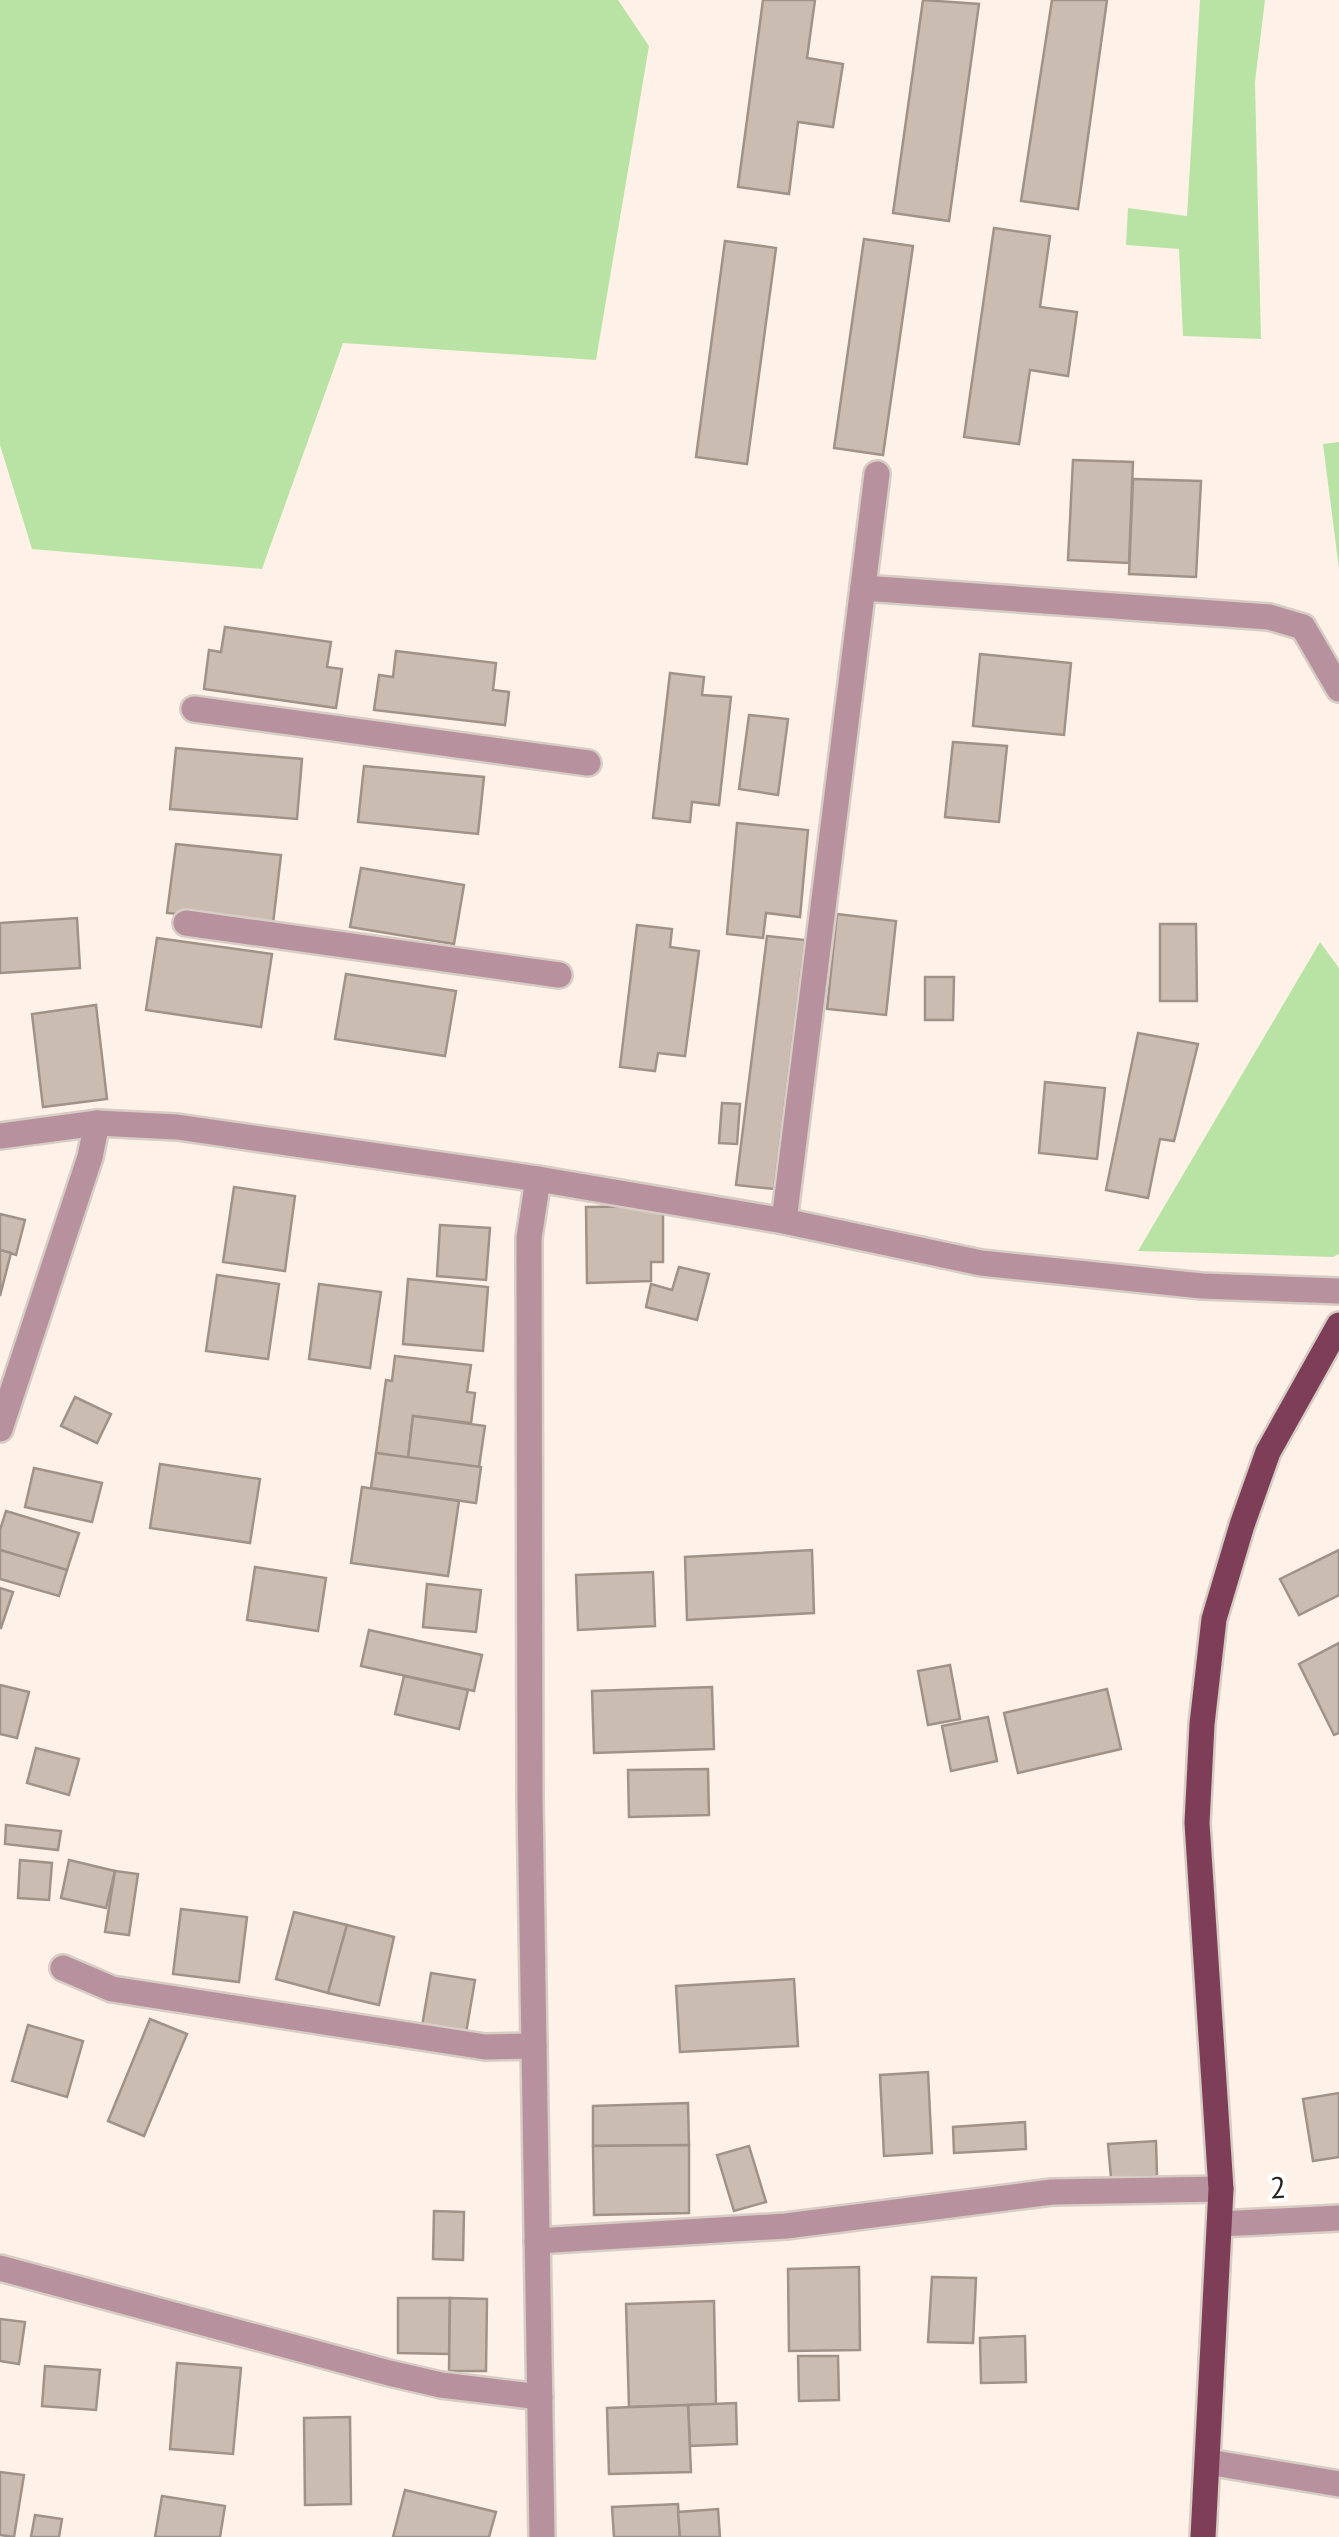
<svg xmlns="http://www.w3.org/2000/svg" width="1339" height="2537" viewBox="0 0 1339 2537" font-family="'PT Sans',sans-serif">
<rect width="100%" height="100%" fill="#fef2e8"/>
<g fill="#b9e3a4">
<path d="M0,0H618L649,46L596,360L343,343L262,569L32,549L0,445Z"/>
<path d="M1200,0H1265L1255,82L1261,339L1183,336L1179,249L1126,245L1128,208L1187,216Z"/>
<path d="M1339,442V569L1323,444Z"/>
<path d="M1320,942L1339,968V1254L1333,1257L1138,1251Z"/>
</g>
<g fill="#cbbcb1" stroke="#a19288" stroke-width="2.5">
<path d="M763,0H815L807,58L843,64L833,127L798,122L789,194L738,187Z"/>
<path d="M923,0L979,4L949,221L893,213Z"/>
<path d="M1052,0H1107L1078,209L1021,201Z"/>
<path d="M994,228L1050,236L1040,307L1077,312L1068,376L1030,370L1019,444L964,437Z"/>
<path d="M864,239L913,246L883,455L834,448Z"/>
<path d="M725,241L776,248L747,464L696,457Z"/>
<path d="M1073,460L1133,462L1129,563L1068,560Z"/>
<path d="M1133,479L1201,481L1196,577L1129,574Z"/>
<path d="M225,627L331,642L327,667L342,669L336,708L204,689L209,650L221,652Z"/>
<path d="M396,651L496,663L493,690L509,692L505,725L374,710L379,675L393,677Z"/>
<path d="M980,654L1071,663L1064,735L973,726Z"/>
<path d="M670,673L704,677L702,695L731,697L719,805L692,802L690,822L653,818Z"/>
<path d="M749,715L788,719L778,795L739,789Z"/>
<path d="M953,742L1007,746L999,822L945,817Z"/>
<path d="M176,748L302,759L297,819L170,809Z"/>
<path d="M364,766L484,777L478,834L358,822Z"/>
<path d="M737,823L808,830L800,917L766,913L763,938L727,934Z"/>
<path d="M176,844L281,855L273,924L167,913Z"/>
<path d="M361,868L464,885L454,944L350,927Z"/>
<path d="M837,914L896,921L886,1015L827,1009Z"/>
<path d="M77,918L80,968L0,973V923Z"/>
<path d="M1160,924H1196L1197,1001H1160Z"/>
<path d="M637,925L672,929L670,947L699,951L685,1056L658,1053L655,1071L620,1067Z"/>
<path d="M767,936L805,940L774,1189L736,1185Z"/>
<path d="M157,938L272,954L261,1027L146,1010Z"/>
<path d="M346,974L456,991L445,1056L335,1039Z"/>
<path d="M925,977H954L953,1020H925Z"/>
<path d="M96,1005L107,1099L43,1107L32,1014Z"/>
<path d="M1138,1033L1198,1044L1174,1141L1160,1139L1148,1198L1106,1190Z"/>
<path d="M1045,1082L1105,1088L1097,1159L1039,1153Z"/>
<path d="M722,1103L740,1104L737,1144L719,1143Z"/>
<path d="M234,1187L295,1196L285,1271L223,1262Z"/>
<path d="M663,1206V1262H651V1281L587,1283L586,1207Z"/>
<path d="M0,1214L25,1220L16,1255L0,1250Z"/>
<path d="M440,1225L490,1228L486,1280L437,1276Z"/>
<path d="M0,1250L11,1253L0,1296Z"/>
<path d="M679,1267L709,1274L697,1320L646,1307L651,1284L672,1290Z"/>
<path d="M217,1275L279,1284L268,1359L206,1351Z"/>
<path d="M408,1279L488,1287L483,1351L403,1344Z"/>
<path d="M319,1284L381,1292L370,1368L309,1359Z"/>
<path d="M395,1356L471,1365L467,1392L475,1393L471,1423L413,1416L408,1458L376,1453L386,1380L392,1381Z"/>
<path d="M75,1397L111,1414L97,1443L61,1426Z"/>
<path d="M413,1416L485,1426L479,1467L408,1458Z"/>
<path d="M376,1453L481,1467L476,1503L371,1488Z"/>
<path d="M160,1464L260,1479L250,1543L150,1528Z"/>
<path d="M34,1468L102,1483L92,1522L25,1507Z"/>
<path d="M362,1487L459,1501L448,1576L351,1563Z"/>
<path d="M6,1511L79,1533L67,1570L0,1550V1530Z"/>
<path d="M0,1550L67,1570L59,1596L0,1579Z"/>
<path d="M812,1550L814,1613L687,1620L685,1557Z"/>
<path d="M1339,1550V1595L1299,1615L1280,1579Z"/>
<path d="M255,1567L326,1578L318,1631L247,1620Z"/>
<path d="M653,1572L655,1626L578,1630L576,1575Z"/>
<path d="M427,1584L481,1590L476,1632L423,1627Z"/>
<path d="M0,1588L13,1592L1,1628H0Z"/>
<path d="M369,1630L482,1655L474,1691L361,1666Z"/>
<path d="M1339,1643V1733L1334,1735L1299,1664Z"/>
<path d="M950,1665L960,1719L928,1725L918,1671Z"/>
<path d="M404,1676L468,1690L459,1729L395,1714Z"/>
<path d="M0,1685L29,1692L17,1738L0,1734Z"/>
<path d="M712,1687L714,1749L594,1753L592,1691Z"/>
<path d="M1107,1689L1121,1749L1018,1773L1004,1713Z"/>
<path d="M988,1717L997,1761L951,1771L942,1726Z"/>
<path d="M36,1748L79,1759L69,1795L27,1783Z"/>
<path d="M708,1769L709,1815L629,1817L628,1770Z"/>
<path d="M6,1825L61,1831L58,1850L5,1844Z"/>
<path d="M20,1860L52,1863L49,1900L18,1898Z"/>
<path d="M69,1860L115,1871L106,1908L61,1898Z"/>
<path d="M115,1871L138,1874L129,1935L105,1932Z"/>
<path d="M181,1909L247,1917L239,1982L173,1974Z"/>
<path d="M294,1912L347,1925L328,1993L276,1979Z"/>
<path d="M347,1925L394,1937L379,2005L328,1993Z"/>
<path d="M431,1973L475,1980L465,2039L421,2032Z"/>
<path d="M794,1979L798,2046L680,2052L676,1986Z"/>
<path d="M150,2019L187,2034L144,2136L108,2121Z"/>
<path d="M28,2025L83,2041L67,2097L12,2081Z"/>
<path d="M928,2072L932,2153L884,2156L880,2075Z"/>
<path d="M1339,2093V2157L1313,2161L1303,2099Z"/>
<path d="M688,2103L689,2145L593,2146V2106Z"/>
<path d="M1025,2122L1026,2149L954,2153L953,2127Z"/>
<path d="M1156,2141L1157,2176L1111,2178L1108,2144Z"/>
<path d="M689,2145V2213L594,2215L593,2146Z"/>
<path d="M749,2146L766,2202L734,2211L717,2155Z"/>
<path d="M434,2211L464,2212L463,2260L433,2259Z"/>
<path d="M859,2267L860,2350L789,2351L788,2269Z"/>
<path d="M932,2277L976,2278L973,2343L928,2342Z"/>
<path d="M398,2298H450L449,2354L398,2353Z"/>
<path d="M450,2298L487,2299L486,2371H449Z"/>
<path d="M714,2301L716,2404L629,2407L626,2304Z"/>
<path d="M0,2319L25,2322L19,2364L0,2361Z"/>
<path d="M1025,2336L1026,2382L981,2383L980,2338Z"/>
<path d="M798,2356H838L839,2400L799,2401Z"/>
<path d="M177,2363L241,2368L233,2454L170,2449Z"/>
<path d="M45,2366L100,2370L96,2410L42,2406Z"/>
<path d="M736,2403L737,2444L690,2446L688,2405Z"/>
<path d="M688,2405L691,2472L609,2474L607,2408Z"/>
<path d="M350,2417L351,2504L305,2505L304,2418Z"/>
<path d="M0,2472L24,2475L14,2537L0,2535Z"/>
<path d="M405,2490L496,2512L489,2537H393Z"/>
<path d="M162,2496L225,2506L220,2537H155Z"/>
<path d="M678,2504L680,2537H614L612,2507Z"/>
<path d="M718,2509L720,2537H680L678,2512Z"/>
<path d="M35,2515L62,2519L59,2537H31Z"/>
</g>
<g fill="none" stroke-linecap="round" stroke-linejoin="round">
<g stroke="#d7cdc4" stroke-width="30">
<g id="minor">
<path d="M863,588L1269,617L1303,627L1339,689"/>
<path d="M194,709L588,763"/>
<path d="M186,923L559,975"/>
<path d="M0,1136L97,1123L177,1127L538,1179L784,1221L981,1263L1202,1286L1339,1291"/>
<path d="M538,1179L529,1238L530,1800L542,2537"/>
<path d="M784,1221L877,474"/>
<path d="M0,1429L90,1157L97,1123"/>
<path d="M63,1968L112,1989L485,2047L534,2046"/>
<path d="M1220,2224L1339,2218"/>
<path d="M537,2241L786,2226L1052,2192L1221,2189"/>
<path d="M0,2268L389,2373L441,2385L540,2397"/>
<path d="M1208,2462L1339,2484"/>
</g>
</g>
<g stroke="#d7cdc4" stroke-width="30">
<path id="major" d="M1203,2537L1221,2189L1197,1823L1202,1724L1214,1619L1242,1525L1268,1452L1339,1325"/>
</g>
<use href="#minor" stroke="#b8919e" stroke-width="25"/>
<use href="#major" stroke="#7f3e58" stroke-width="25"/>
</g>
<g text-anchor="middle" stroke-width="8" stroke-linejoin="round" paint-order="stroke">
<g font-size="30" fill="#28231e" stroke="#fff">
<text transform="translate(1278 2188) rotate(-3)" y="10">2</text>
</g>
</g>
</svg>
